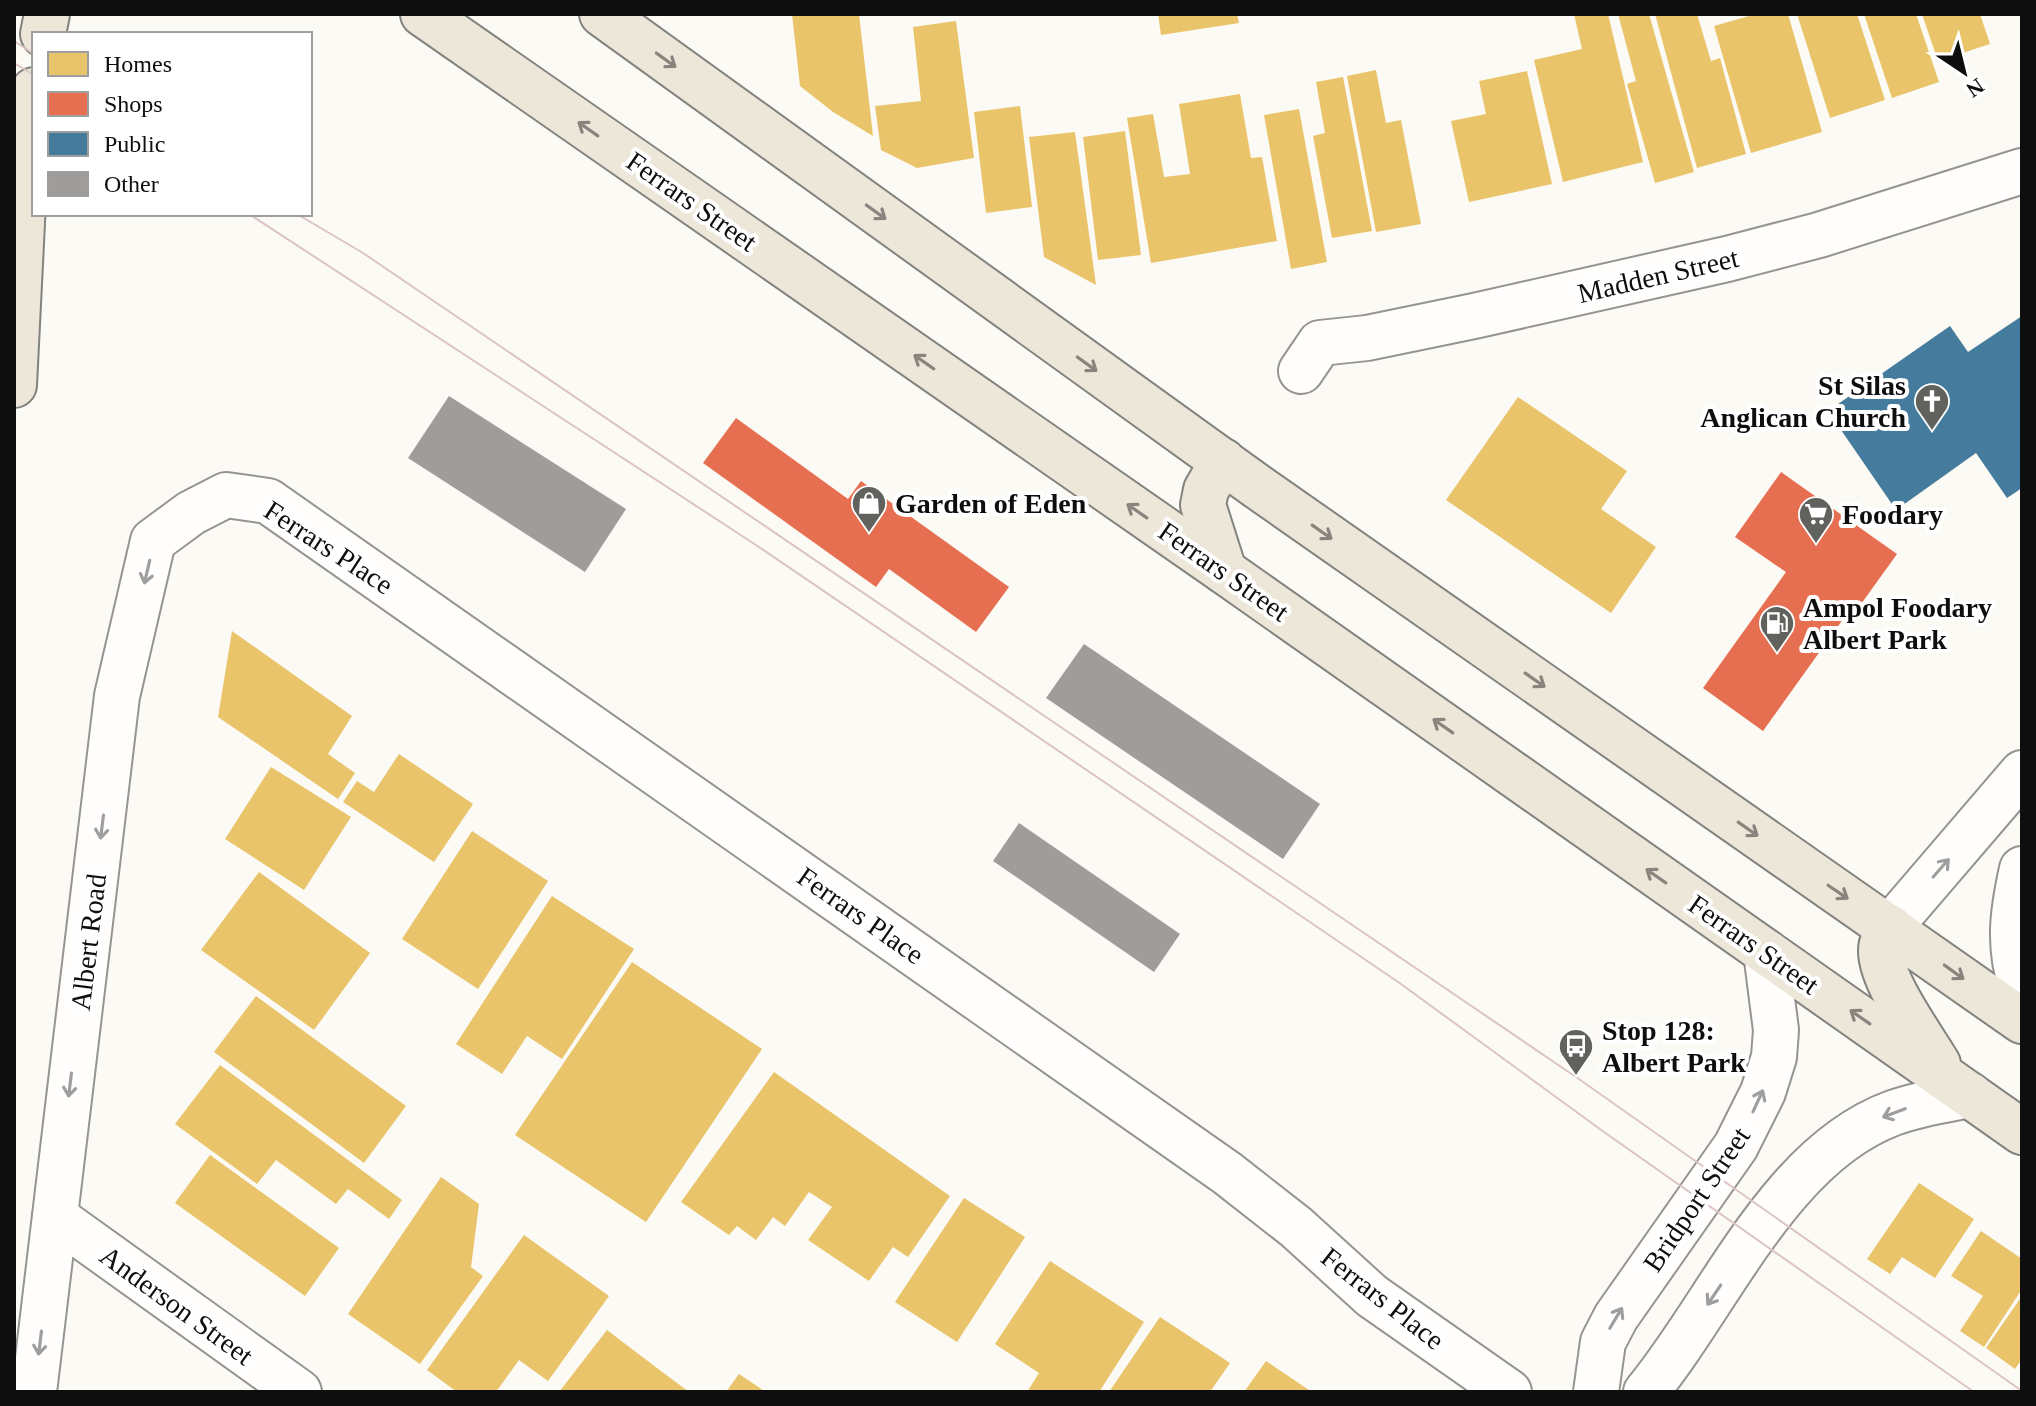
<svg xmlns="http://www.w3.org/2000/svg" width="2036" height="1406" viewBox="0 0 2036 1406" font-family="Georgia,serif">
<rect width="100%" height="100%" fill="#fcfaf4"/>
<g fill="#e9c46a">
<path d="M792,14H859L873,136L833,112L800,86Z"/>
<path d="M1158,14H1237L1239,23L1161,35Z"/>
<path d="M1574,14H1608L1643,162L1563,182L1534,60L1582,49Z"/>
<path d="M1618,14H1649L1694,172L1655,183L1627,84L1636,81Z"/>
<path d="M1655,14H1697L1711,61L1720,58L1746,154L1697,168Z"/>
<path d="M1756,14H1788L1822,132L1751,153L1714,26Z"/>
<path d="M1797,14H1857L1885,100L1830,118Z"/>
<path d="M1864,14H1916L1939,82L1892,98Z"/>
<path d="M1922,14H1980L1990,44L1938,61Z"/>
<path d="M956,21L974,158L917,168L881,150L875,106L921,101L913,27Z"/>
<path d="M1376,70L1386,123L1401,120L1421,224L1376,232L1347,76Z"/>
<path d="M1527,71L1552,184L1469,202L1451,121L1486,114L1479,81Z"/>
<path d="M1343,77L1372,231L1332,238L1313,136L1325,133L1316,82Z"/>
<path d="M1240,94L1251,158L1262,157L1277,241L1151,263L1127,118L1153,114L1164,177L1190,174L1179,104Z"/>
<path d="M1020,106L1032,207L986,213L974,112Z"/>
<path d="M1299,109L1327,262L1291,269L1264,115Z"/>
<path d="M1125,131L1141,255L1098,260L1083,137Z"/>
<path d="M1075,132L1096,285L1044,257L1029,137Z"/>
<path d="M1518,397L1627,471L1601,509L1656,547L1611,613L1446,500Z"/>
<path d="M232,631L352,716L328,754L355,773L338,799L218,717Z"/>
<path d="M399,754L473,804L434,862L343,802L357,781L374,792Z"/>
<path d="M271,767L351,817L304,890L225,839Z"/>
<path d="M472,831L548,881L478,989L402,939Z"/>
<path d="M259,872L370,953L314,1030L201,950Z"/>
<path d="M552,896L634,949L562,1059L527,1036L502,1074L456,1044Z"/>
<path d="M632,962L762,1049L646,1222L515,1135Z"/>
<path d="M256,996L406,1106L364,1163L214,1052Z"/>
<path d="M220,1065L402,1200L389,1219L348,1189L336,1204L276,1160L257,1184L175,1124Z"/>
<path d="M774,1072L950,1196L908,1257L893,1247L869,1281L808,1240L832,1207L809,1192L785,1226L773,1217L756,1240L737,1226L729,1235L681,1202Z"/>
<path d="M210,1155L339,1248L305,1296L175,1203Z"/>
<path d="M441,1177L479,1204L471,1267L483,1276L420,1364L348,1314Z"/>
<path d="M1919,1183L1974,1219L1935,1278L1902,1257L1890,1274L1867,1259Z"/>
<path d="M964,1198L1025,1237L957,1342L895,1302Z"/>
<path d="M1981,1231L2022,1259V1289L1984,1347L1960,1331L1983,1296L1951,1276Z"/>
<path d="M524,1235L609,1296L548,1381L519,1360L496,1392H457L427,1370Z"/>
<path d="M1050,1261L1144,1322L1099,1392H1027L1039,1373L995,1344Z"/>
<path d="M2022,1296V1359L2015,1369L1986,1348Z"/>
<path d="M1160,1317L1230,1363L1210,1392H1109Z"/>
<path d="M607,1330L653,1365L689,1392H559Z"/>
<path d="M1266,1361L1312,1392H1244Z"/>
<path d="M739,1374L766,1392H726Z"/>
</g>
<g fill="#e76f51">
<path d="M736,418L848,499L861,481L1009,587L976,632L889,569L876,587L703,463Z"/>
<path d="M1781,472L1897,554L1851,618L1846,615L1763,731L1703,688L1786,572L1735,537Z"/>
</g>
<path fill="#457b9d" d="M2022,316V488L2007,498L1976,453L1896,510L1828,411L1950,326L1968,352Z"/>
<g fill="#9f9c99">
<path d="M449,396L626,509L585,572L408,458Z"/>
<path d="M1084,644L1320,804L1283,859L1046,698Z"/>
<path d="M1019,823L1180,934L1154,972L993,861Z"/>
</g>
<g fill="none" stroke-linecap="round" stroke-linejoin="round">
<g stroke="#959492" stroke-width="48">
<g id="minor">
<path d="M1301,371L1320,343L1367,338L1474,316L1727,259L1819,235L2022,171"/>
<path d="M55,1217L299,1392"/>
<path d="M34,1392L117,696L153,541L191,513L226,495L268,501L1227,1173L1296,1227L1372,1296L1509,1392"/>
<path d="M1596,1392L1603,1342L1616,1317L1736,1146L1763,1092L1774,1057L1776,1030L1766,952"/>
<path d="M1646,1392C1719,1304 1779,1155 1893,1113C1917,1104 1944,1100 1970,1095"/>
</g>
</g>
<g stroke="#959492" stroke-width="48">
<g id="tertiary">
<path d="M2022,869C2012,914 2008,946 2022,990"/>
<path d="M1890,927L2022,773"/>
</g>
</g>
<g stroke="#82827f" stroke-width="48">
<g id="primary">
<path d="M423,14L1224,571L2022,1132"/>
<path d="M602,14L1258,487L2022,1021"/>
<path d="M43,34L47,14"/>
<path d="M14,385L24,182L34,90"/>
<path d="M1223,461L1206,490L1203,505L1224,571"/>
<path d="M1890,927C1886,934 1881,942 1881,950C1880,980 1922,1037 1938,1064"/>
</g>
</g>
<use href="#minor" stroke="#fffefd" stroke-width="44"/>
<use href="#tertiary" stroke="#fffefd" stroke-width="44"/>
<use href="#primary" stroke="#ede7d9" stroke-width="44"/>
<g stroke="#dac4c4" stroke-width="2">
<path d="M14,41L34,54"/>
<path d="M14,63L34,75"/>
<path d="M249,214L756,545L1401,984L1604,1132L1974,1392"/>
<path d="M297,214L363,253L1576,1077L2022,1391"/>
</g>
</g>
<defs><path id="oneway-shaft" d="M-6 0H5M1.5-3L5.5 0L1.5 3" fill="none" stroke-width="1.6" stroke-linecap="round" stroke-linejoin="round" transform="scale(2)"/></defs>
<g stroke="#89857e">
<use href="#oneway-shaft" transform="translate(666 60) rotate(36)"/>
<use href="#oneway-shaft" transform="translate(588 129) rotate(-145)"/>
<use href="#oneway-shaft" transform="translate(876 212) rotate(36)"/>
<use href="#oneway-shaft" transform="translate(924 362) rotate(-145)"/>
<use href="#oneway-shaft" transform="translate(1087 364) rotate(36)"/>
<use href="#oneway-shaft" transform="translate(1137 511) rotate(-145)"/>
<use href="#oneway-shaft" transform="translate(1322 532) rotate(35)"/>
<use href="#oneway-shaft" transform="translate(1535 680) rotate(35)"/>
<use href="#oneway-shaft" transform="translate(1443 726) rotate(-145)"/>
<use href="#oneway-shaft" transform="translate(1748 829) rotate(35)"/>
<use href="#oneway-shaft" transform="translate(1656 876) rotate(-145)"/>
<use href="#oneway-shaft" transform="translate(1838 892) rotate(34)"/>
<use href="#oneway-shaft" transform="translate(1954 972) rotate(36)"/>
<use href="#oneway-shaft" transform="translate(1860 1017) rotate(-145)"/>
</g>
<g stroke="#9f9e9d">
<use href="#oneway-shaft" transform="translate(147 572) rotate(103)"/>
<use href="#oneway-shaft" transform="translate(102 827) rotate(97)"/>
<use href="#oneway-shaft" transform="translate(1941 868) rotate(-49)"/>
<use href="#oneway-shaft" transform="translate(70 1085) rotate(97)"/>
<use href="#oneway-shaft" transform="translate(1758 1101) rotate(-65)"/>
<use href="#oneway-shaft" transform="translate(1894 1113) rotate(159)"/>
<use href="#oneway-shaft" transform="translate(1714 1295) rotate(124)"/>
<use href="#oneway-shaft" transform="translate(1616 1318) rotate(-59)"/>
<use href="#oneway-shaft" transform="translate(40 1343) rotate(97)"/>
</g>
<defs>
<g id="church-pin" transform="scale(1.8)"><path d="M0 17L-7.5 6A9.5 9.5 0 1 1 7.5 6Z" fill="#61615e" stroke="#fff"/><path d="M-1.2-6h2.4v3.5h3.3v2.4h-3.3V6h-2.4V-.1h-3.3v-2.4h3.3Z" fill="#fff"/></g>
<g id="shop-pin" transform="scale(1.8)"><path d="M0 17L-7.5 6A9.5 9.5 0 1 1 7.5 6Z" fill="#61615e" stroke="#fff"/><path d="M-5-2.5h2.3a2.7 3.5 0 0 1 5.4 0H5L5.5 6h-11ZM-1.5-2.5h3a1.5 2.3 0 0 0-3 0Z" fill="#fff"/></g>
<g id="supermarket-pin" transform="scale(1.8)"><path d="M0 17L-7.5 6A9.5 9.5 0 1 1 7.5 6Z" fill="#61615e" stroke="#fff"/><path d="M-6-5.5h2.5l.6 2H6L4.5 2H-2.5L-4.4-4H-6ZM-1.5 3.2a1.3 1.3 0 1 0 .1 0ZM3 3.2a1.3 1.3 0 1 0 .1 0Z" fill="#fff"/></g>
<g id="fuel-pin" transform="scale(1.8)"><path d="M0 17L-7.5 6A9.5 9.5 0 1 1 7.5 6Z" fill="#61615e" stroke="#fff"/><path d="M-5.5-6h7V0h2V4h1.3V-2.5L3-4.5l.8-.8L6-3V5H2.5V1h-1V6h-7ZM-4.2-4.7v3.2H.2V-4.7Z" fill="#fff"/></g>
<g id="bus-pin" transform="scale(1.8)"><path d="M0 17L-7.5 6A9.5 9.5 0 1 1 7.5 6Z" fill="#61615e" stroke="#fff"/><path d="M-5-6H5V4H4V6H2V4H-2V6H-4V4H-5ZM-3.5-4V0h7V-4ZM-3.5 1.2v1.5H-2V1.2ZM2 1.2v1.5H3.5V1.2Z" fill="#fff"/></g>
</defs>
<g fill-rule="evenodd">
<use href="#church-pin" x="1932" y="401"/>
<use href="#shop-pin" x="869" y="503"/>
<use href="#supermarket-pin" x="1816" y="514"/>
<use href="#fuel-pin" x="1777" y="623"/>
<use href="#bus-pin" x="1576" y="1046"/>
</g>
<g text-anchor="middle" stroke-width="8" stroke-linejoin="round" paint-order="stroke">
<g font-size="28" fill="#0e0e0e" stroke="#fff">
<text transform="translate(692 201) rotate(35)" y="10">Ferrars Street</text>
<text transform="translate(1658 275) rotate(-13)" y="10">Madden Street</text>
<text transform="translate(329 547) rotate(33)" y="10">Ferrars Place</text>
<text transform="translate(1224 571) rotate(35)" y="10">Ferrars Street</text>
<text transform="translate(861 915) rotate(35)" y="10">Ferrars Place</text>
<text transform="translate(88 942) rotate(-83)" y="10">Albert Road</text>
<text transform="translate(1754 944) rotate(35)" y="10">Ferrars Street</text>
<text transform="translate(1696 1199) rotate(-56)" y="10">Bridport Street</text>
<text transform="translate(1383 1298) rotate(38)" y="10">Ferrars Place</text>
<text transform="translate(177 1305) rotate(36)" y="10">Anderson Street</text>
</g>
<g font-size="28" font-weight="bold" fill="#0e0e0e" stroke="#fff" text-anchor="start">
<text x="1906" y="395" text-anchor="end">St Silas<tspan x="1906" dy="32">Anglican Church</tspan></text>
<text x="895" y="513">Garden of Eden</text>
<text x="1842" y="524">Foodary</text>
<text x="1803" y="617">Ampol Foodary<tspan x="1803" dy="32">Albert Park</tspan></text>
<text x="1602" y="1040">Stop 128:<tspan x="1602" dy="32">Albert Park</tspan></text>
</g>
</g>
<rect width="2036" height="1406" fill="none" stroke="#0e0e0e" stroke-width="32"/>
<rect x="32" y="32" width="280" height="184" fill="#ffffff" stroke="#9f9f9f" stroke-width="2"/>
<rect x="48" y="52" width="40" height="24" fill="#e9c46a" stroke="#9f9f9f" stroke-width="2"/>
<text x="104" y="72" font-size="24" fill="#0e0e0e">Homes</text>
<rect x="48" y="92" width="40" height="24" fill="#e76f51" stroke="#9f9f9f" stroke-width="2"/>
<text x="104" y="112" font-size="24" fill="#0e0e0e">Shops</text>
<rect x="48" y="132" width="40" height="24" fill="#457b9d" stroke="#9f9f9f" stroke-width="2"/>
<text x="104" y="152" font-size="24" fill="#0e0e0e">Public</text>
<rect x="48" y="172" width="40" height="24" fill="#9f9c99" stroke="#9f9f9f" stroke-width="2"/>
<text x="104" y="192" font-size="24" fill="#0e0e0e">Other</text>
<g transform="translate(1964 72) rotate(145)" stroke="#ffffff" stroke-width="6" paint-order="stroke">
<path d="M0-6L14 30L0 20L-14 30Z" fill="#0e0e0e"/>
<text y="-12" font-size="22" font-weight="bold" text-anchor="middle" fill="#0e0e0e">N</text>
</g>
</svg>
